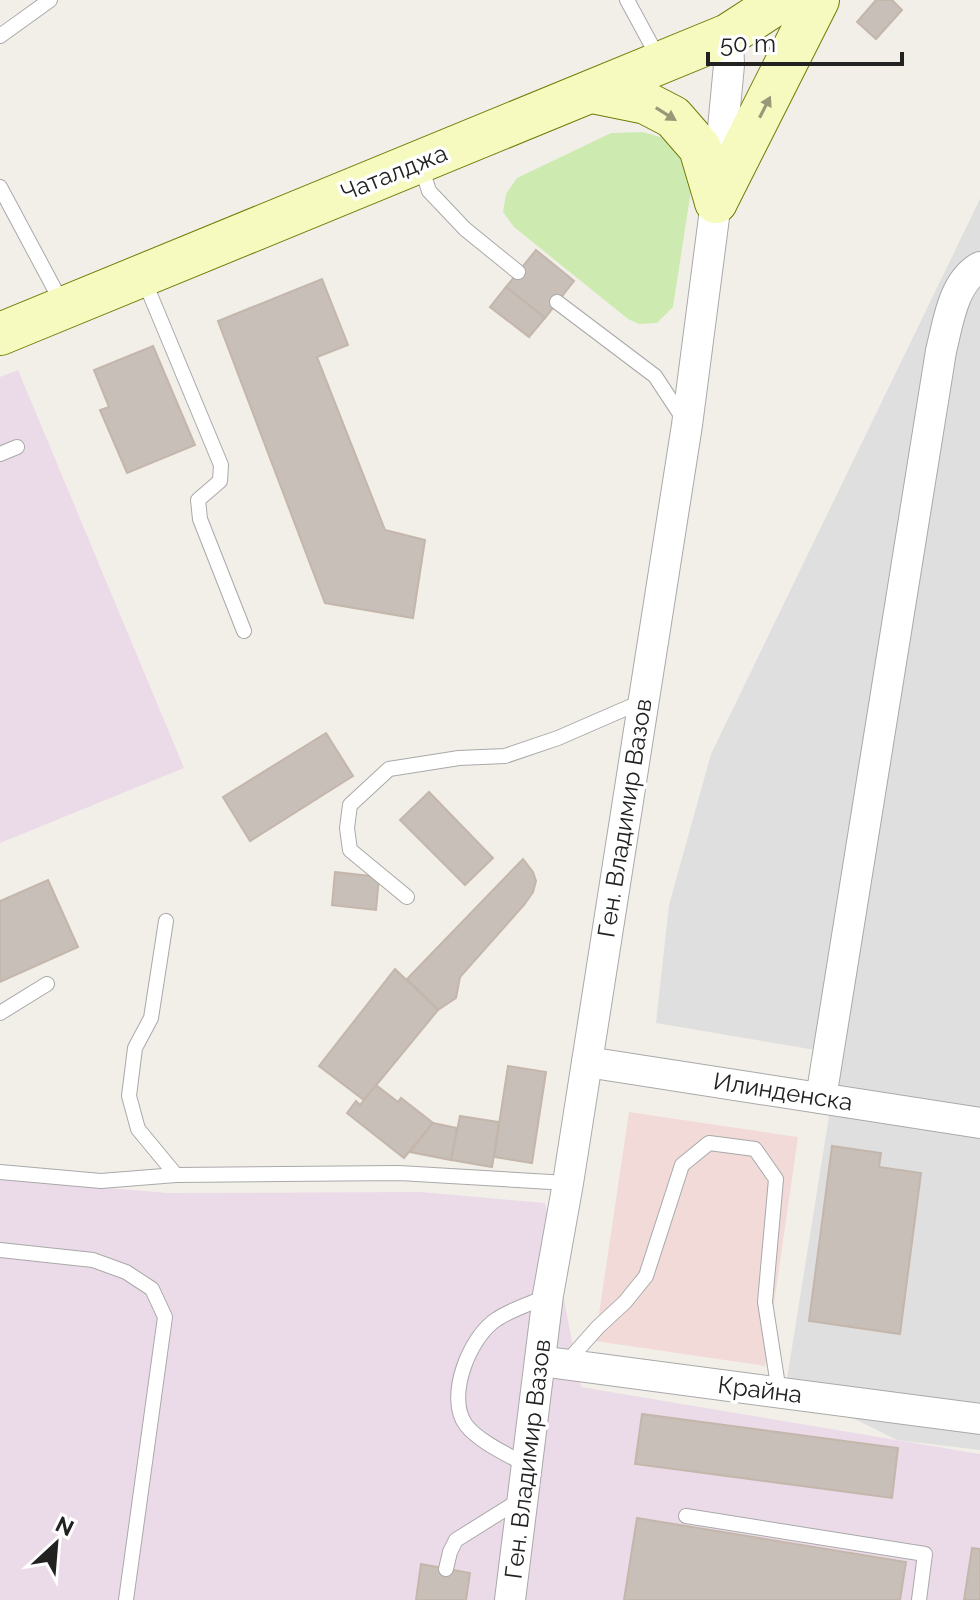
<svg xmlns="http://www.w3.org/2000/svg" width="980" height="1600" viewBox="0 0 980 1600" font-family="Raleway,sans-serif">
<rect width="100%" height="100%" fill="#f2efe9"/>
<path fill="#e0dfdf" d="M980,199V1450L897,1440L786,1385L839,1054L656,1023L669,905L711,754Z"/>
<path fill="#f2dad9" d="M629,1112L798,1137L765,1366L595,1341Z"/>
<g fill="#ebdbe8">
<path d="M18,370L184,768L0,843V377Z"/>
<path d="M0,1179L168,1193L421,1192L545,1203L581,1387L980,1454V1600H0Z"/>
</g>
<path fill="#cdebb0" d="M643,132L663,138L680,158L691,190L673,307L657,323L639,324L628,319L514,227L503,212L506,194L517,178L611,133Z"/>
<g fill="#c7bfb8" stroke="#c4b6ab" stroke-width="2">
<path d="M876,0H892L902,10L876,39L857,22Z"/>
<path d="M536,250L574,281L545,318L506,287Z"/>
<path d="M322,279L348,345L317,357L385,530L425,540L413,618L325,603L218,321Z"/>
<path d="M506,287L545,318L529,337L490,307Z"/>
<path d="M153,346L195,445L127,473L100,410L109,407L94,370Z"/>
<path d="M326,733L353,776L250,841L223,797Z"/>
<path d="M429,792L493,858L465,885L400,820Z"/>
<path d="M523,859L533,872L536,881L533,892L524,905L460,977L456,998L438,1010L407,979Z"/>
<path d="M335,872L379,877L376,910L332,905Z"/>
<path d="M48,880L78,947L0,982V901Z"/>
<path d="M395,969L438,1010L364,1100L319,1066Z"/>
<path d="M508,1066L546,1072L532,1163L494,1157Z"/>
<path d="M376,1085L398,1102L401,1098L433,1123L404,1158L347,1113L356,1101L360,1105Z"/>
<path d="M460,1116L499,1122L492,1167L451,1160Z"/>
<path d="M433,1123L457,1128L451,1160L410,1152Z"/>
<path d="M832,1146L881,1153L879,1167L921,1173L900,1334L809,1321Z"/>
<path d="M642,1414L898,1448L892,1498L635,1464Z"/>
<path d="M637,1518L906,1562L900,1600H624Z"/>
<path d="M972,1548L980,1549V1600H964Z"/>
<path d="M421,1564L470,1573L466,1600H416Z"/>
</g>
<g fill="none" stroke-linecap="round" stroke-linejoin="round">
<g stroke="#a9a9a9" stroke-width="16">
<g id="lane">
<path d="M627,0L659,59"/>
<path d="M0,36L50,0"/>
<path d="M421,166L429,191L465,229L518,272"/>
<path d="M0,187L62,303"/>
<path d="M144,280L221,465L220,481L198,500L200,519L244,631"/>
<path d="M557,302L655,376L684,420"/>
<path d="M0,454L17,447"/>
<path d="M407,897L350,850L347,828L350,805L389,769L459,758L505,756L558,738L643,701"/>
<path d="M166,921L151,1018L135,1048L129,1096L138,1129L176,1175"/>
<path d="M0,1013L47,984"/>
<path d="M0,1172L101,1181L176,1175L399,1173L568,1183"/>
<path d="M0,1250L93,1260L126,1272L152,1289L165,1317L126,1600"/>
<path d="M566,1363L598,1327L625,1302L646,1276L682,1165L709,1143L755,1149L776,1179L765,1302L779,1392"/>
<path d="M528,1466C509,1455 479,1442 466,1425C445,1397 470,1336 497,1319C512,1309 532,1303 548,1296"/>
<path d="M686,1516L925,1554L919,1600"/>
<path d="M446,1569L450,1552L456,1540L523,1498"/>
</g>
</g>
<g stroke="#a9a9a9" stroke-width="32">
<g id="street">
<path d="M587,1062L980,1123"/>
<path d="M821,1098L941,351C948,323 953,282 980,267"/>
<path d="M540,1361L980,1419"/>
<path d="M510,1600L548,1295L568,1183L687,425L716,202L729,65L728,35"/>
</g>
</g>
<g stroke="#707d05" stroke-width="44">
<g id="secondary">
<path d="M592,92L646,103L673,117L700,148L716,202"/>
<path d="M716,202L818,0"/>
<path d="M0,334L728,35L782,0"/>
</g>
</g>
<use href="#lane" stroke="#fff" stroke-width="14"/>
<use href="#street" stroke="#fff" stroke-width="30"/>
<use href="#secondary" stroke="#f7fabf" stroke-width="42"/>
</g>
<defs><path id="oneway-solid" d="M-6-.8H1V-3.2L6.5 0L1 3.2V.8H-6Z" transform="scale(2)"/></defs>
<g fill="#979978">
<use href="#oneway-solid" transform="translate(765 107) rotate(-63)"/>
<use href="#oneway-solid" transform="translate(666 114) rotate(32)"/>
</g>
<g text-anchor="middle" stroke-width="7" stroke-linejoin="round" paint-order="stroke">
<g font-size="24" fill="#222" stroke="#fff">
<text transform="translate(394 173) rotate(-22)" y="8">Чаталджа</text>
<text transform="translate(625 818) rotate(-81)" y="8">Ген. Владимир Вазов</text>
<text transform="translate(783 1092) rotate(9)" y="8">Илинденска</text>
<text transform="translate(760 1390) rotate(7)" y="8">Крайна</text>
<text transform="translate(528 1459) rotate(-83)" y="8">Ген. Владимир Вазов</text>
</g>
</g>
<g transform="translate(56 1544) rotate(26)" stroke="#ffffff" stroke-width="6" paint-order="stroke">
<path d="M0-6L14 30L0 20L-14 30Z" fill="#222222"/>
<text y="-12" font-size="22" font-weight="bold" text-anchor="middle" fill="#222222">N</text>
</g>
<path d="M708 52v12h194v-12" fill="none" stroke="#222222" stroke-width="4"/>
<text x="720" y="52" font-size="24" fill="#222222" stroke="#ffffff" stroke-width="6" paint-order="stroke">50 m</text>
</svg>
